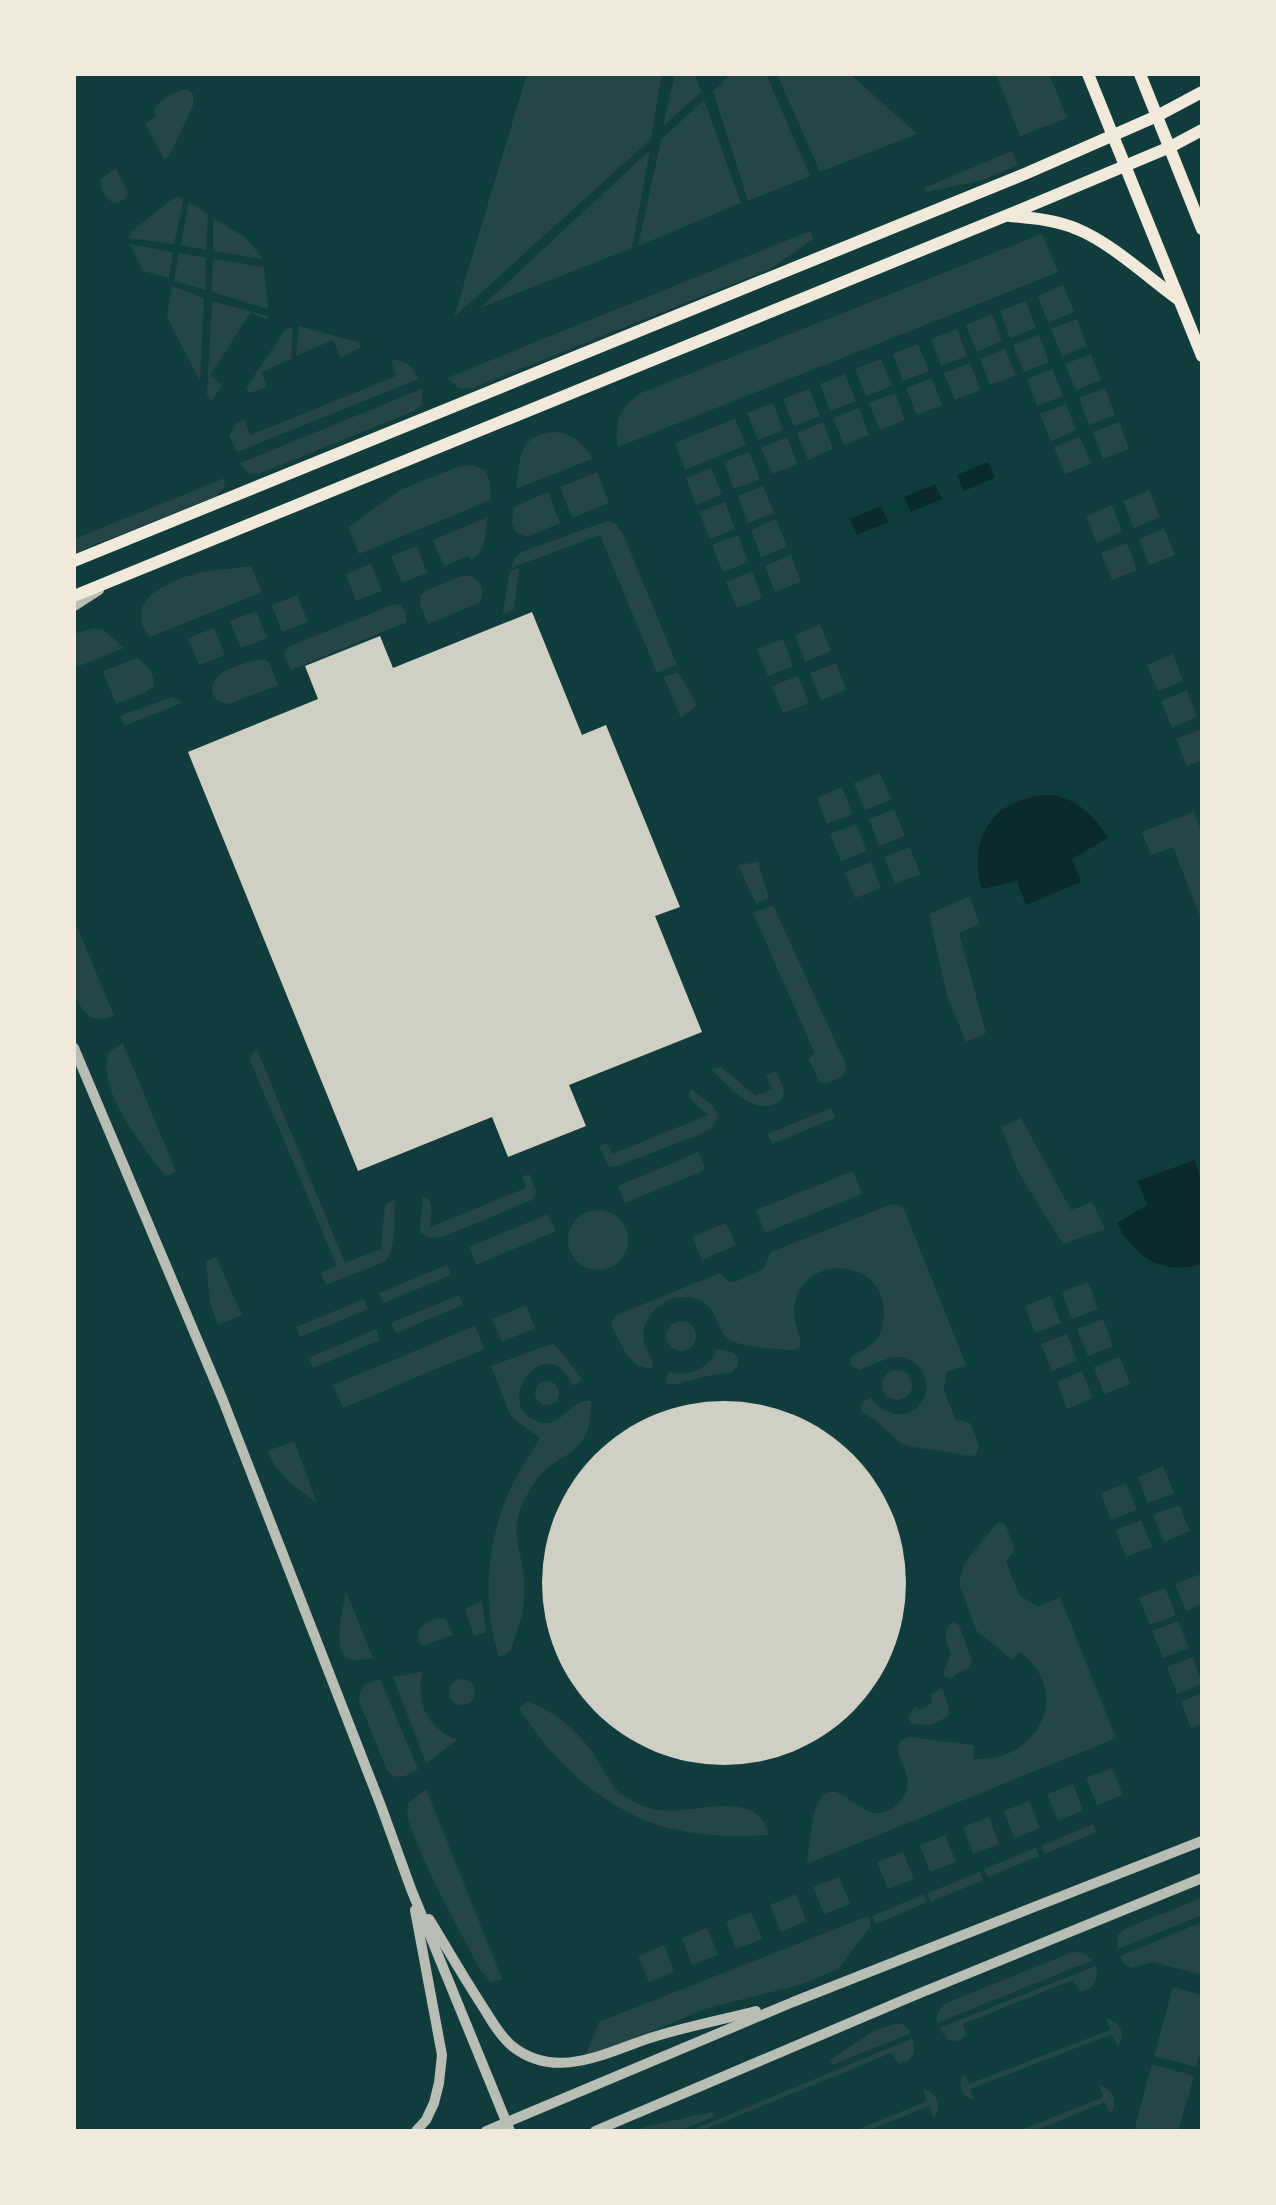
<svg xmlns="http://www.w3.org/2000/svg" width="1276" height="2205" viewBox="0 0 1276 2205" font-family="Barlow,sans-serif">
<rect width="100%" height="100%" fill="#0f3d3e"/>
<g fill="#244646">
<path d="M527,74H662L651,139L454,317Z"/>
<path d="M675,74H695L701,92L663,126Z"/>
<path d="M731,74H766L810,176L748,201L713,91Z"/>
<path d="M777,74H850L917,134L820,172Z"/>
<path d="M996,74H1049L1067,118L1020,136Z"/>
<path d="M187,89L193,94V106L169,156L164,159L145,123L156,117L154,109C160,99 176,91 187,89Z"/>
<path d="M704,100L741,203L638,246L661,140Z"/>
<path d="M650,150L632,248L480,308Z"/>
<path d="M1012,151L1018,165L983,180L926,192L924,188Z"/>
<path d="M116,169L129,194L124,200L114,203C105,199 100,190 100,180L106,175Z"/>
<path d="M178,197L184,199L174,244L129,238L131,232L171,200Z"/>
<path d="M189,202L208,214L206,250L181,245Z"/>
<path d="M213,218L246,238L263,259L213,251Z"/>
<path d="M810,231L813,239L772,268L473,388H459L447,378Z"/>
<path d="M1042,234L1058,272L618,447C614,422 619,408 641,393Z"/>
<path d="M130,244L173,252L169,278L143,271Z"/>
<path d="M179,253L206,258L205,290L174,281Z"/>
<path d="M213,259L264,267L268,309L212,292Z"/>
<path d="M1063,285L1074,312L1048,323L1038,296Z"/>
<path d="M172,286L204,298L200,381L167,317Z"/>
<path d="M212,301L268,316V320L251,312L210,375L222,385L211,402L207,394Z"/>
<path d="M1026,301L1036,328L1010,338L1000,311Z"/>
<path d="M992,314L1002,341L977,352L966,325Z"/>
<path d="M1077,319L1087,346L1062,356L1051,329Z"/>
<path d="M299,326L358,342L361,347L341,358L333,340L296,356Z"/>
<path d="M293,327L291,359L262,372L267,387L249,393L246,389L248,385L285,330Z"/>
<path d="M957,329L967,356L941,366L931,339Z"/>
<path d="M1039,335L1049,362L1024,372L1013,345Z"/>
<path d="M918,344L929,371L903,381L893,354Z"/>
<path d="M1005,349L1016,375L990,385L980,359Z"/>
<path d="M1091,354L1101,380L1076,390L1065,364Z"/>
<path d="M391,359C405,360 413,366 419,379L237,452L229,436L236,424L244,419L250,435L396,376Z"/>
<path d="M881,359L892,386L866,396L855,369Z"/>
<path d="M970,363L980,390L955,400L944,373Z"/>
<path d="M1052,369L1063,396L1037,406L1027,379Z"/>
<path d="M845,374L856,401L830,411L820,384Z"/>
<path d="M932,378L942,405L917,415L906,388Z"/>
<path d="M1105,388L1115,415L1089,425L1079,398Z"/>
<path d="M422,389V404L414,411L259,474L248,473L240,463Z"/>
<path d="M809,389L820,416L794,426L783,399Z"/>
<path d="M895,393L905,420L880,430L869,403Z"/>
<path d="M773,403L783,430L758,440L747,413Z"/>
<path d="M1066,404L1076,430L1051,441L1040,414Z"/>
<path d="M859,408L869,435L844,445L833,418Z"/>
<path d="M735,419L746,445L685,470L675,443Z"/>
<path d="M823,422L833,449L808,460L797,433Z"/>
<path d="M1119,422L1129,449L1103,459L1093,432Z"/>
<path d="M555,432C573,434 583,443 592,459L516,489C521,458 517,435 555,432Z"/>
<path d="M787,437L797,464L772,474L761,448Z"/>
<path d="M1080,437L1091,464L1065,474L1054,447Z"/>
<path d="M749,452L760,479L734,489L724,462Z"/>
<path d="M471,465C490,468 492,484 490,500L359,554L348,527L402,489L460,466Z"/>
<path d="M711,468L722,494L696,505L686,478Z"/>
<path d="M597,472L609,503L572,518L560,487Z"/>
<path d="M225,478L224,488L214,497L74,553V539Z"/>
<path d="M763,486L774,513L748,523L738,496Z"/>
<path d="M1149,490L1160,517L1134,528L1123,501Z"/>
<path d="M548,492L560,523L527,537L516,532L512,523L514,507Z"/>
<path d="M725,502L735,529L710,539L699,512Z"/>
<path d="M1112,505L1122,532L1097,543L1086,516Z"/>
<path d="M488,517C485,533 487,552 471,560L469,556L444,566L433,540Z"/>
<path d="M776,519L787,547L761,557L751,530Z"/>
<path d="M607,521L616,524L623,534L677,665L657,673L600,535L511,568L515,558L522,552Z"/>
<path d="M1164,528L1175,555L1149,565L1139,539Z"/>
<path d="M738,535L748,562L723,572L712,545Z"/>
<path d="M1127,543L1137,570L1112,580L1101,553Z"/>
<path d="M417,546L427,573L402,583L391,556Z"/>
<path d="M791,555L801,582L775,592L765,566Z"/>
<path d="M371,564L382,591L356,601L346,574Z"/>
<path d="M251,566L262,592L150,637C123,606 160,585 188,576C207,570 230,569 251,566Z"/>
<path d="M519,568L514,609L508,613H503L510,571Z"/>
<path d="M752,571L762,598L737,608L726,582Z"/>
<path d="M464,575C480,577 486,589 479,603L428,624L420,604V596L427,590Z"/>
<path d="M297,595L308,622L282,632L272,605Z"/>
<path d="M400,604L405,611L407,622L291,670L284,654L290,646L392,605Z"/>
<path d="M256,611L267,638L241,648L230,621Z"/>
<path d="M820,624L831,651L805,662L795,635Z"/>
<path d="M94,628L104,630L124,648L74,668V634Z"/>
<path d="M214,628L225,655L199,665L188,638Z"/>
<path d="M783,639L793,666L768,676L757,649Z"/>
<path d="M1173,654L1183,681L1158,691L1147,665Z"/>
<path d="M138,658C147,667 156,674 153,687L144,693L116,704L103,671Z"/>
<path d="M263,659L269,662L278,685L229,704C222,703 216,701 213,694C205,671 248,662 263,659Z"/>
<path d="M836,663L846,690L821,700L810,673Z"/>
<path d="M678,672L697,705L681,718L664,677Z"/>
<path d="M798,676L809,703L783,713L772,686Z"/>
<path d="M1187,690L1197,717L1172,728L1161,701Z"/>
<path d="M172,697L182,703L124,726L120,716Z"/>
<path d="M1202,729V760L1187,766L1176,739Z"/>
<path d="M880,773L891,800L865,810L854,783Z"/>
<path d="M842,787L853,814L827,824L817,798Z"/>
<path d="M894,809L905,836L879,846L869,819Z"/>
<path d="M1194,812L1202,833V921L1173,847L1151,855L1142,832Z"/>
<path d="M856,824L867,851L841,861L830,834Z"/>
<path d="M910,847L920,874L895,884L884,857Z"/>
<path d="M758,862L769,898L756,904L738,865Z"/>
<path d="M871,862L881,888L855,898L845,872Z"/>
<path d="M970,896L979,924L959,933L986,1033L966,1042L947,996L929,914Z"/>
<path d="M773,905L846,1065C847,1077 831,1084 820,1083L808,1058L815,1054L753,913Z"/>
<path d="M74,919L114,1016L102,1019L92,1018L83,1010L74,995Z"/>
<path d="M123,1043L176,1172L165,1176C144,1147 95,1089 109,1052Z"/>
<path d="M257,1050L345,1263L381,1249L385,1204L395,1200C394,1217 397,1251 384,1262L326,1285L321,1273L337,1266L250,1060V1057Z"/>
<path d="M721,1067L756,1096L772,1089L766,1075L776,1071C781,1084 791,1097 775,1104C751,1115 727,1083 711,1069Z"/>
<path d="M691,1089L714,1107L718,1116L713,1126L701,1134L620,1165L612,1167L608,1165L599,1146L607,1143L612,1154L708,1115L690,1099L689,1094Z"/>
<path d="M831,1108L835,1118L772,1144L768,1134Z"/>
<path d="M1021,1118L1071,1210L1092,1202L1105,1229L1063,1244L1019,1173L1001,1127Z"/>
<path d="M698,1152L705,1168L698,1173L625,1203L618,1186Z"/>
<path d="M853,1171L862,1194L765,1233L756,1210Z"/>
<path d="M529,1174L537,1193L532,1200L442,1237L430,1238L421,1233L420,1225L423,1196C437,1202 429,1216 430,1227L526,1188L522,1177Z"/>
<path d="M892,1204L899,1205L904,1209L966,1365L946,1372L944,1390L955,1419L970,1423L979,1446L976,1455L970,1456L908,1446L900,1443L878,1422L861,1411L862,1403L870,1397C902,1439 945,1395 918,1366C914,1362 908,1358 902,1357C888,1355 873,1366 859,1370L851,1365V1357C860,1351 870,1347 877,1339C882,1332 883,1324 884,1315C886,1254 794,1252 794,1313C794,1324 799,1333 801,1344L799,1348L793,1350C778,1349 745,1347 732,1341C718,1335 719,1316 708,1306C684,1285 646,1304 643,1334C642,1348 654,1356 653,1368C630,1371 621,1343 612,1326V1322L617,1315L720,1273L729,1282H735L763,1269L771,1252Z"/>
<circle cx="598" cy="1240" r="30"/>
<path d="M548,1214L556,1231L476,1265L469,1247Z"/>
<path d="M726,1223L736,1245L702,1260L692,1237Z"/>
<path d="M216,1257L242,1315L218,1325L210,1302L206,1262Z"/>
<path d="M447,1265L451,1275L384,1303L379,1293Z"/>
<path d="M1088,1282L1098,1309L1072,1319L1062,1292Z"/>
<path d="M459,1295L463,1305L396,1333L391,1323Z"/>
<path d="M1050,1296L1061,1323L1035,1333L1025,1306Z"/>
<path d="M364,1299L368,1309L300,1337L296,1327Z"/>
<path d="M526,1305L535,1328L502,1342L492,1319Z"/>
<path d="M1103,1319L1113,1346L1088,1356L1077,1329Z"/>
<circle cx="681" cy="1336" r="15"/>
<path d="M475,1326L484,1349L343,1408L333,1385Z"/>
<path d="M376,1329L380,1340L313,1368L308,1358Z"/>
<path d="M1067,1334L1077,1361L1052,1371L1041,1344Z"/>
<path d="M552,1344L557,1347L582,1379L573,1386C547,1326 491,1404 536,1421C563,1432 569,1397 591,1401C591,1423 588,1442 567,1455C561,1459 553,1463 546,1469C536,1478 528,1492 522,1505C509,1534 524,1555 524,1584C524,1596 524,1610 520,1622C517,1632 513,1641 511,1651L499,1657C481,1600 487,1535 514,1481C522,1466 532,1453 540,1438L511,1417L491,1366Z"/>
<path d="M717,1349L732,1352L737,1356L738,1365L731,1373L706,1376L673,1385L667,1383L666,1378L669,1372C690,1378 708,1369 717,1349Z"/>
<path d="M1120,1357L1130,1384L1104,1394L1094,1367Z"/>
<circle cx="897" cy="1385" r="15"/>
<path d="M1082,1371L1093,1398L1067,1409L1057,1382Z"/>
<circle cx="547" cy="1393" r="12"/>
<path d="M294,1441L296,1446L317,1503C298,1488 276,1475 268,1451Z"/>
<path d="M1163,1466L1174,1493L1148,1503L1138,1477Z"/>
<path d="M1126,1483L1137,1510L1111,1520L1101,1493Z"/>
<path d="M1179,1505L1190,1531L1164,1542L1153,1515Z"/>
<path d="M1141,1520L1152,1547L1126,1557L1116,1530Z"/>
<path d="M1000,1523L1005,1524L1015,1550L1006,1561L1019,1595L1038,1607L1060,1597L1116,1738L807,1864C809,1849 812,1814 818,1803C840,1763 864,1843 901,1800C924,1774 878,1748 909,1737L974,1745L973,1759C1037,1764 1074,1693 1020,1652L1012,1660L976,1630L959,1583L964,1564L995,1525Z"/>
<path d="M1201,1574L1202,1604L1186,1611L1175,1584Z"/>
<path d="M1165,1588L1176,1615L1150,1625L1139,1598Z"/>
<path d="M346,1591L373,1658C366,1659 358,1661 352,1660C329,1655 344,1607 346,1591Z"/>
<path d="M482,1601L486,1632L474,1636L465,1609Z"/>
<path d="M437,1618L446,1619L453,1635L421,1646C413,1629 422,1624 437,1618Z"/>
<path d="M1178,1621L1189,1648L1163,1658L1152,1631Z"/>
<path d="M953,1622L959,1625L972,1662L968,1669L956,1674L951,1679L945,1677L943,1673L951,1654C946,1643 942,1630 953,1622Z"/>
<path d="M1193,1657L1202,1684L1177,1694L1167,1667Z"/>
<path d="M422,1672C417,1704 426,1727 457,1740L426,1763L393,1677Z"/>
<path d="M380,1679L418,1769C409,1775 403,1778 392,1776L386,1768L359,1701C359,1687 367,1682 380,1679Z"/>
<circle cx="462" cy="1692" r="13"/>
<path d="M942,1687L949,1708L948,1716L932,1725L912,1724L908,1718L915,1707L921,1710L932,1703L931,1695Z"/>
<path d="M1202,1693V1724L1191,1728L1181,1702Z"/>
<path d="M528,1701C553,1712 574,1727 590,1749C611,1778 609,1795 649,1808C685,1820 757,1782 769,1835C744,1836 719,1837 694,1833C618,1823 558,1770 519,1708Z"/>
<path d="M1112,1768L1123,1795L1097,1805L1086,1778Z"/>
<path d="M1073,1784L1083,1810L1058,1821L1047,1794Z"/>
<path d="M426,1789L502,1979L491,1982L480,1970C457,1924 425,1870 409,1822C407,1815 407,1810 408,1803Z"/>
<path d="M1029,1801L1040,1828L1014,1838L1004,1811Z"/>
<path d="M989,1817L999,1844L973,1854L963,1827Z"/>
<path d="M1093,1824L1096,1832L1045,1854L1041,1846Z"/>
<path d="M945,1835L956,1862L930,1872L920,1845Z"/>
<path d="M1036,1848L1039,1856L988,1877L984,1869Z"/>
<path d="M903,1852L914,1879L888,1889L877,1862Z"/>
<path d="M980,1872L983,1880L931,1902L928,1893Z"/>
<path d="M839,1877L850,1904L824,1914L813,1887Z"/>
<path d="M796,1894L806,1921L781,1932L770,1905Z"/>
<path d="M924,1894L927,1902L876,1924L872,1916Z"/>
<path d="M1202,1898V1915L1118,1949L1117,1936L1124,1929Z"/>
<path d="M751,1912L762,1939L736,1949L726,1922Z"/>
<path d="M868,1916L871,1926L838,1969L799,1985L708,2008L618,2045L586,2055L599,2022Z"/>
<path d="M1200,1923L1202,1929V1975L1153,1962L1132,1968L1124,1964L1120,1956Z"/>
<path d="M707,1928L718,1955L692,1965L682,1938Z"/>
<path d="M664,1945L674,1972L649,1982L638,1956Z"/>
<path d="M1078,1952L1084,1953L1093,1960L937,2023V2013L946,2003L1070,1953Z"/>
<path d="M1096,1966C1099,1979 1094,1989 1081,1992L1073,1980L963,2024L966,2035L959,2041L948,2040L939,2028Z"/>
<path d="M1173,1987L1202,1995V2046L1196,2067L1154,2056Z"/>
<path d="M1106,2018C1121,2022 1126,2034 1118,2047L1112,2034L970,2089L974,2100C961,2097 957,2085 964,2074L969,2084L1110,2030Z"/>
<path d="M899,2023L904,2025L911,2033L832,2065L830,2060L875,2030Z"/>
<path d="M913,2038L914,2053L909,2060L899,2064L891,2053L701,2131H690Z"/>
<path d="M1152,2064L1194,2076L1178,2131H1134Z"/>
<path d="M1099,2085C1114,2089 1119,2102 1110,2114L1105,2102L1035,2131H1019L1103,2097Z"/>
<path d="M923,2089L932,2093C940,2101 940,2109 934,2118L929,2106L868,2131H854L927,2101Z"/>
<path d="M712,2112L714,2117L679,2131H635L648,2126Z"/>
</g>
<g fill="#0a2a2b">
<path d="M988,462L995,478L964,491L957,475Z"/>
<path d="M935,484L942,499L911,512L904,497Z"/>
<path d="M881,506L888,522L857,535L850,519Z"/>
<path d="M1051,795C1079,800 1093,814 1108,838L1072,859L1081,882L1026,905L1017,881L982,889C966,836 996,796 1051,795Z"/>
<path d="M1194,1160L1202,1181V1264C1163,1276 1134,1257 1117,1223L1147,1205L1138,1181Z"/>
</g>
<g fill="#cfcfc3">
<path d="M532,612L582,735L606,725L680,907L655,916L702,1032L569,1085L586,1126L508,1157L492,1117L358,1171L188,752L318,699L305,666L380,636L393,668Z"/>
<circle cx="724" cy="1583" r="182"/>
</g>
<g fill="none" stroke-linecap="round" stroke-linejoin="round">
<g stroke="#b8beb3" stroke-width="10">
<path d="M74,606L99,590"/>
<path d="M74,1048L222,1398L381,1806L411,1889L510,2131"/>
<path d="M415,1910L442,2055L439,2083L434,2103L426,2120L416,2131"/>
<path d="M429,1919C447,1948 464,1978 483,2007C491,2020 500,2036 512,2046C556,2081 605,2053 650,2038C684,2027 721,2020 756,2011"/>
<path d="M486,2131L793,2002L1202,1841"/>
<path d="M595,2131L913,1996L1202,1878"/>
</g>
<g stroke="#f1e9da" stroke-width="12">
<path d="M1088,74L1202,356"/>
<path d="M1140,74L1202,229"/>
<path d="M1010,216C1032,218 1057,220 1077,229C1110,242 1150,279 1179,300"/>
<path d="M74,561L1027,173L1157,116L1202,92"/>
<path d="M74,596L1020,210L1170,147L1202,130"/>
</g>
</g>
<rect width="1276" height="2205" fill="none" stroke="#f1e9da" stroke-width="152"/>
</svg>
